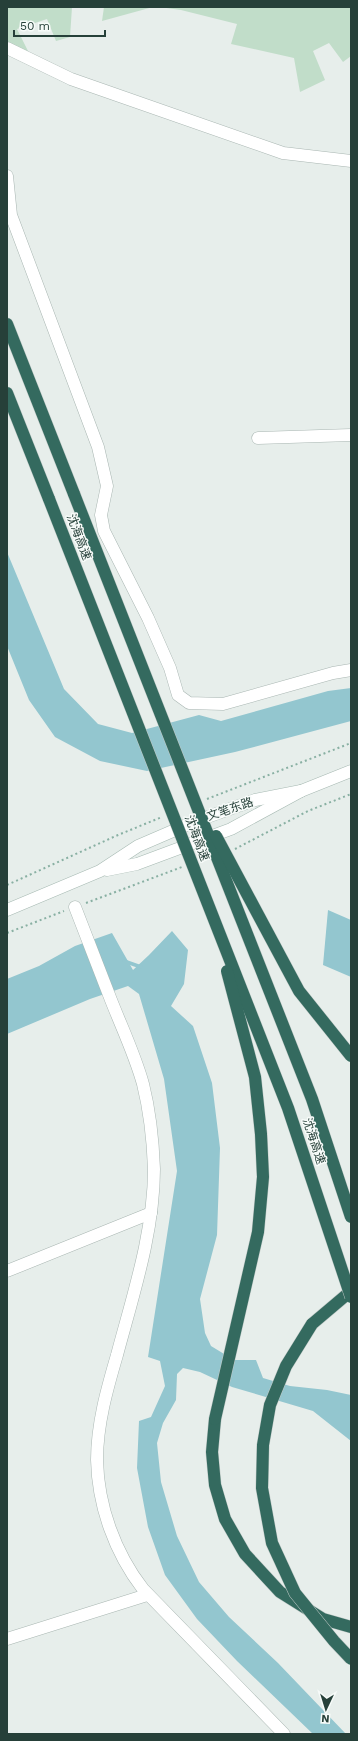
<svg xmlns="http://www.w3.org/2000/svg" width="358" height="1741" viewBox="0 0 358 1741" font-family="'Work Sans','Noto Sans SC',sans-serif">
<rect width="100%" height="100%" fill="#e7eeeb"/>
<g fill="#c1ddc9">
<path d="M7,7H72L70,37L56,41L47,19L17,29L30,55L7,51Z"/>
<path d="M104,7H153L102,21Z"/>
<path d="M159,7H351V56L343,62L329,43L313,51L325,80L300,92L294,58L231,44L237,24L181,10Z"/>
</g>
<g fill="#93c6cf">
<path d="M7,552L64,689L98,724L132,733L199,715L221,721L328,691L351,688V721L235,752L147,771L100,761L55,737L29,700L7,646Z"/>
<path d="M328,910L351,920V977L323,965Z"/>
<path d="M172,931L188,950L184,984L171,1006L193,1026L212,1083L220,1148L217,1235L200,1299L205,1333L211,1346L234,1360H256L263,1378L290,1386L327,1390L351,1395V1441L313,1411L232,1387L200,1372L183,1368L177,1374L176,1400L163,1423L157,1443L161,1482L177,1536L199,1582L229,1617L278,1663L346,1734H313L237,1661L197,1619L165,1575L148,1527L137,1468L139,1421L151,1417L165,1386L160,1361L148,1357L177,1171L164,1079L139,994L128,986L90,999L7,1034V979L39,966L75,946L112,933L133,970L149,955Z"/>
</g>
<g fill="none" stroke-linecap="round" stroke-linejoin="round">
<path stroke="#93c6cf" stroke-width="3.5" d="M124,961L141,967"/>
<g stroke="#a9b6b2" stroke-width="13">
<g id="minor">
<path d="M7,48L71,79L283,153L351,161"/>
<path d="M7,176L11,215L98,447L107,486L101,515L104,531L148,618L170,668L178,695L189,703L223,704L333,673L351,670"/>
<path d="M258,438L351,435"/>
</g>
</g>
<g stroke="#a9b6b2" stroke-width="13">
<g id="tertiary">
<path d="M75,907C87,938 99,969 111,1000C122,1028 135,1055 143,1084C150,1112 153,1141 154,1169C154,1232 133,1295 117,1355C107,1389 97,1424 97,1460C98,1506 115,1553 143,1589L284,1734"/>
<path d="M7,1271L151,1213"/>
<path d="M7,1639L147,1595"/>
</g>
</g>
<g stroke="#a6b9b2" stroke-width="13">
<g id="secondary">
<path d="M107,870L137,864L231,829L301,791L351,771"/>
<path d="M7,910L100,871L138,846L196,821L255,800L301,791"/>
</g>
</g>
<g stroke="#c2cac8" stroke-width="13">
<g id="motorway">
<path d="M7,324L74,494"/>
<path d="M7,393L49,499"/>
<path d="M312,1324L351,1291"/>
<path d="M215,1419L212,1452L215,1485L225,1519L245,1554L280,1592L323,1619L351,1627"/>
</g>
</g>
<g stroke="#89b0a3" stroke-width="2" stroke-dasharray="2 3" stroke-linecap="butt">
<path d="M207,799L351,743"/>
<path d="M235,849L308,811L351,794"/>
<path d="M7,885L118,835L162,817"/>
<path d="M86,903L182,867"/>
<path d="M7,933L64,911"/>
</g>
<use href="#minor" stroke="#fff" stroke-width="12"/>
<use href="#tertiary" stroke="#fff" stroke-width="12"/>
<use href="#secondary" stroke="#fff" stroke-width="12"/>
<use href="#motorway" stroke="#346a5f" stroke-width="12"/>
<g stroke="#c2cac8" stroke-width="13" stroke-linecap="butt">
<g id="motorway-bridge">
<path d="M74,494L312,1099L351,1217"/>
<path d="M49,499L288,1108L351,1297"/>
<path d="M216,836L299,991L351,1056"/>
<path d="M312,1324L286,1366L270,1405L263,1445L262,1488L272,1543L295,1593L334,1641L351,1659"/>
<path d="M215,1419L258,1232L263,1177L261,1134L255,1077L227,971"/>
</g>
</g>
<use href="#motorway-bridge" stroke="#346a5f" stroke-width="12"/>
</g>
<g text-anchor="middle" stroke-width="3" stroke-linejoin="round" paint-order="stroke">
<g font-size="12" fill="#264039" stroke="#f7fbf9">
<text transform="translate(79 537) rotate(69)" y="4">沈海高速</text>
<text transform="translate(230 809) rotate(-19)" y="4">文笔东路</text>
<text transform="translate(197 838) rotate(69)" y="4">沈海高速</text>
<text transform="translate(314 1141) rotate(72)" y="4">沈海高速</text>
</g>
</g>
<rect width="358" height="1741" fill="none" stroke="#264039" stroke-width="16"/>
<g transform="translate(326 1709) rotate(184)" stroke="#f7fbf9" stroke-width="3" paint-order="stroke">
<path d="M0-3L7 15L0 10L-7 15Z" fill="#264039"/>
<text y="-6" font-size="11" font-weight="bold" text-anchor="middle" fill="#264039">N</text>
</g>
<path d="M14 30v6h91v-6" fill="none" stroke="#264039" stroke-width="2"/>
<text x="20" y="30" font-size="12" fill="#264039" stroke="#f7fbf9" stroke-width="3" paint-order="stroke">50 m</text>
</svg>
